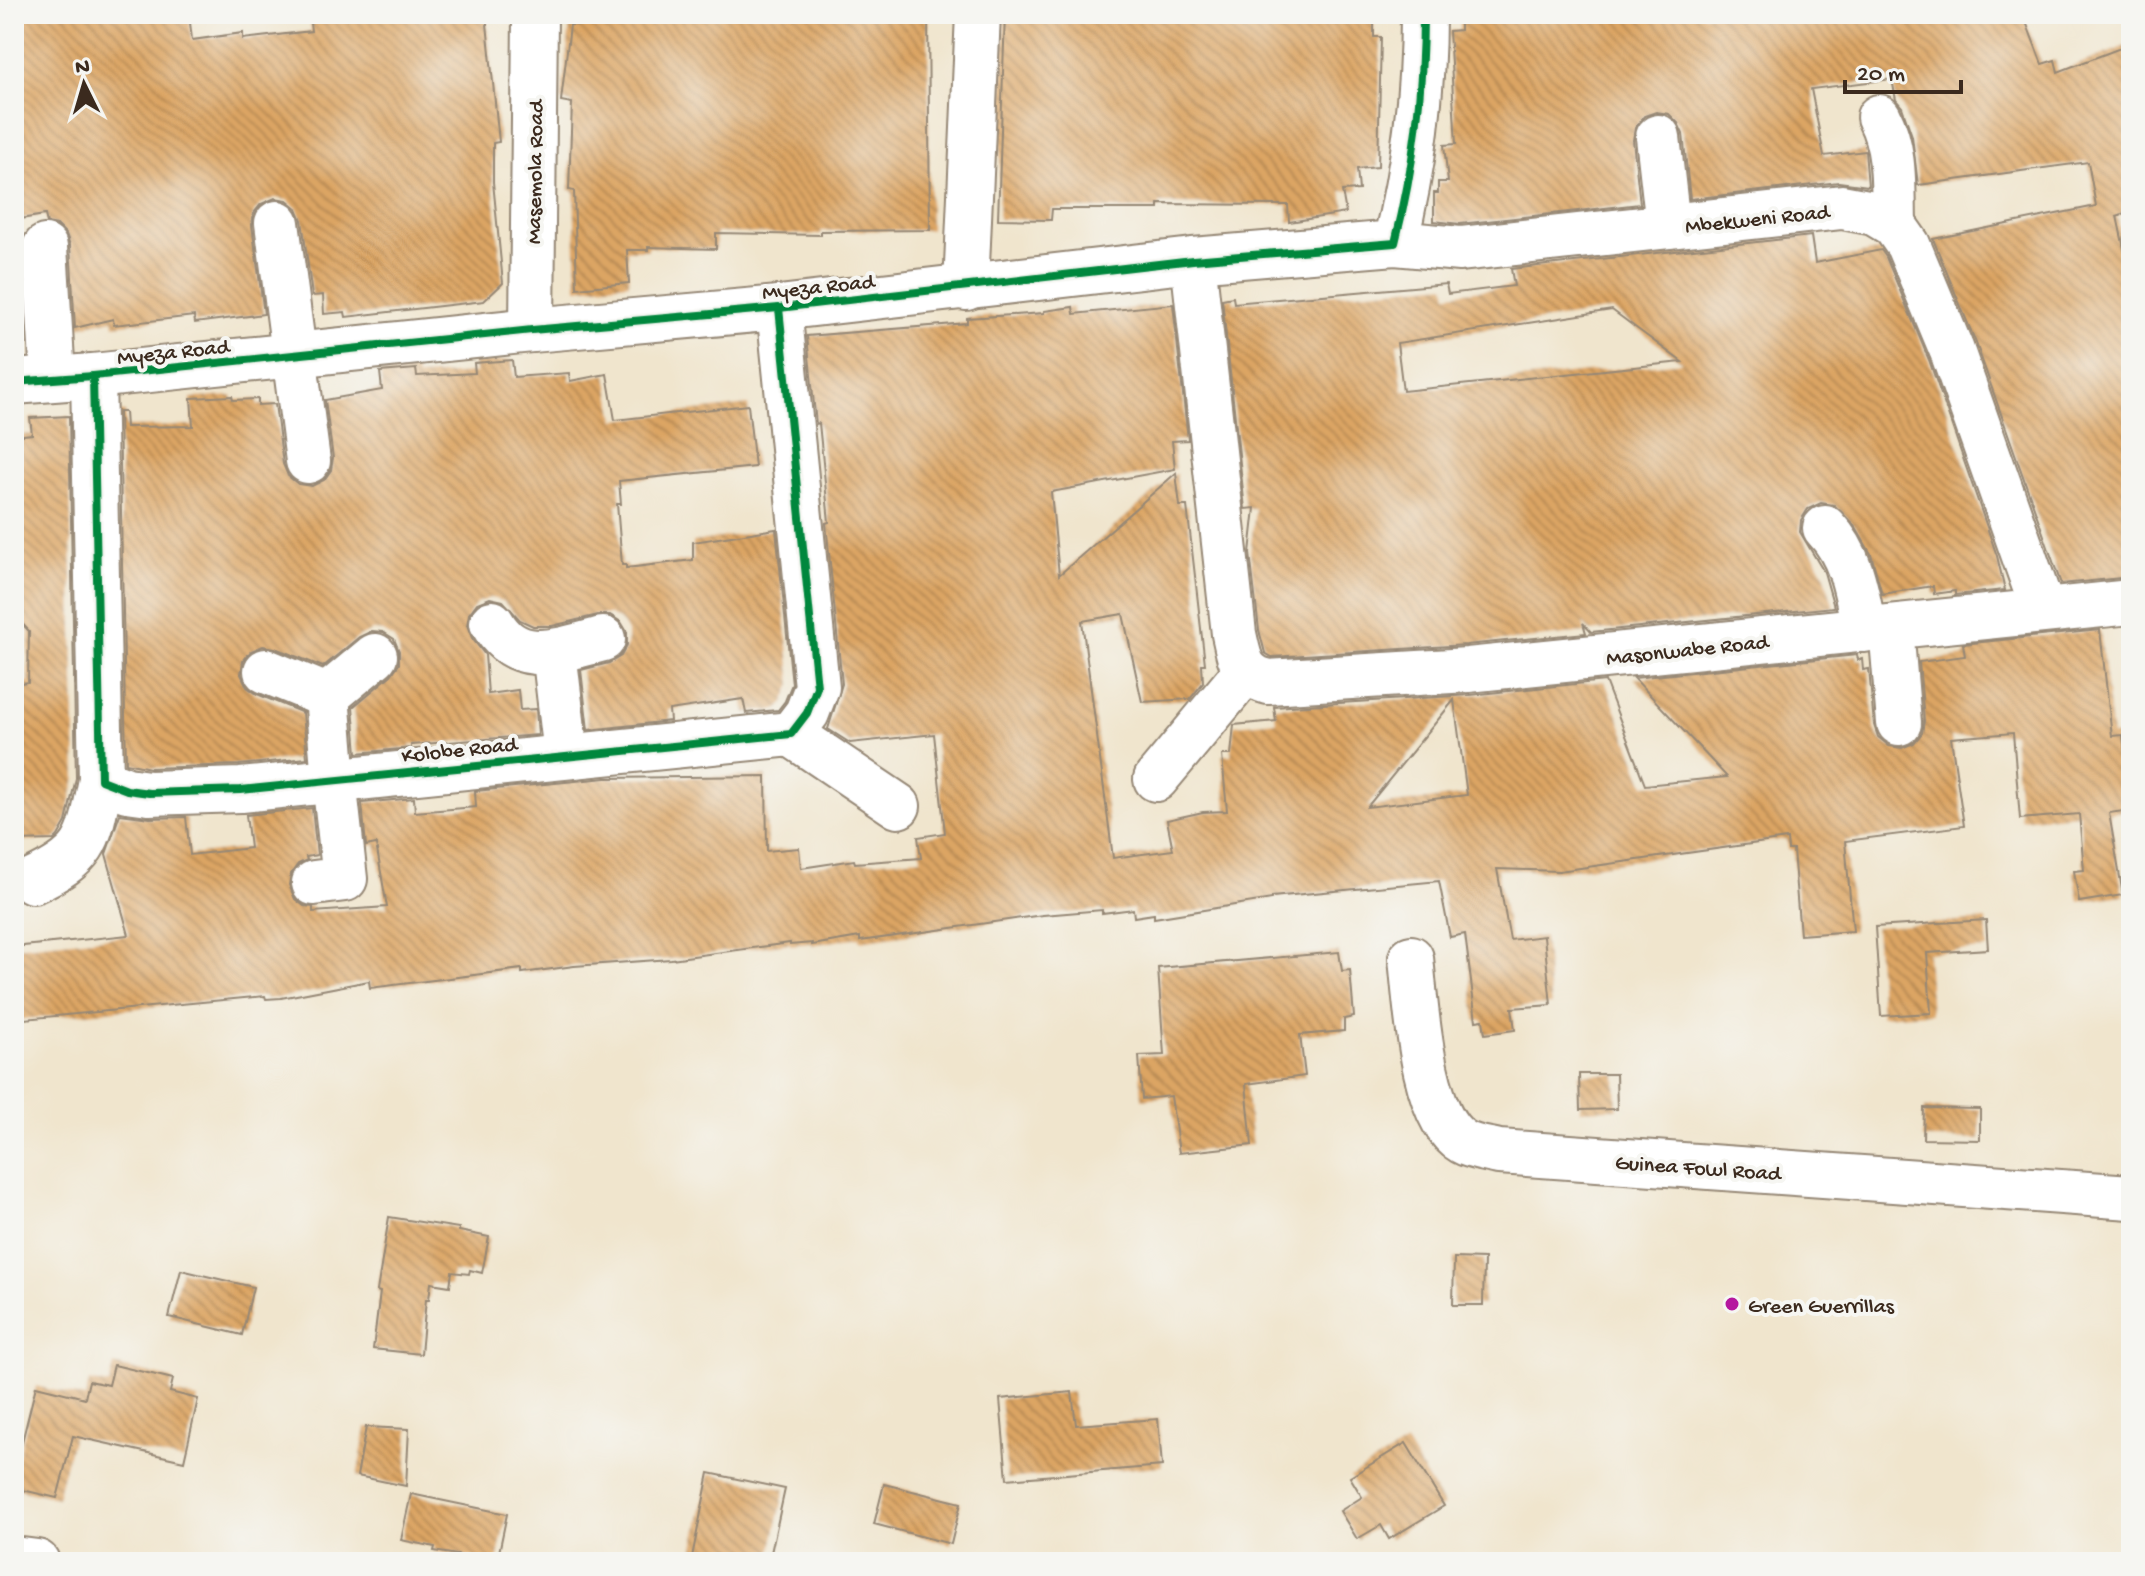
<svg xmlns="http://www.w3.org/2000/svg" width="2145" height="1576" viewBox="0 0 2145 1576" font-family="'Gochi Hand',sans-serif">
<defs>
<pattern id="building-back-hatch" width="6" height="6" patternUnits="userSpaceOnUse" patternTransform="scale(2)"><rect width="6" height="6" fill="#dca564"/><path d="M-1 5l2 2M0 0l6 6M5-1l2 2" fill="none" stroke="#b48752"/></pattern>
</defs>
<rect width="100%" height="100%" fill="#f6f6f2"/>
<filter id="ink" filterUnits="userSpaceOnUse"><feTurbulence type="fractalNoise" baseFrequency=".0125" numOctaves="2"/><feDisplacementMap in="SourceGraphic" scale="16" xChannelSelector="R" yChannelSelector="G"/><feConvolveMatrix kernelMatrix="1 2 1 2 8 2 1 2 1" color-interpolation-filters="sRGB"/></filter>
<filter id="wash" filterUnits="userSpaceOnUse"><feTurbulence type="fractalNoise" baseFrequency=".006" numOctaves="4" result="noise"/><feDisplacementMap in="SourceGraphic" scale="32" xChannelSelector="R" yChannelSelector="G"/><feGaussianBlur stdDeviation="1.8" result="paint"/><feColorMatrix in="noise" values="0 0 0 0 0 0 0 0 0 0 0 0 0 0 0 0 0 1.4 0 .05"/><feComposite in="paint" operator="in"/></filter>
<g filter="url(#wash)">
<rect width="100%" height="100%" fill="#f0e5cd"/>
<g id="blocks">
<g fill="url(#building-back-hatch)" fill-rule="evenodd">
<path d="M14,14H189L192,40L243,33V39L311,31L309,14H340L343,19L381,14H486L499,142L493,143V182L503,283L484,301L346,317L345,312L324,314L323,295L312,296L302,220L297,208L287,200L275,198L261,204L254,213L252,225L264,314L195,323L194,316L114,325L113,319L75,328L70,245L66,234L57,225L47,223L45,215L14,220Z"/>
<path d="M584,14H928L930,230L821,231V235L716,233V249L648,247V250H627L629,283L577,288L574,191L569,190L572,103L561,101L570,25H583Z"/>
<path d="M1005,14H1311V18L1374,19V37H1381L1378,167L1357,169L1359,190L1342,191L1346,213L1289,222L1288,205L1159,204V209H1052L1051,220L998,219Z"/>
<path d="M1460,14H1977L1981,23L2004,14H2023L2042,64L2055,60L2058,72L2131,44V211L2117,216L2131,281V577L2061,584L1976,343L1933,239L2096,206L2088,162L1918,185L1912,136L1902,107L1896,100L1892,79L1811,89L1824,156L1865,151L1868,186L1839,182L1690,199L1683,134L1678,123L1669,114L1656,112L1644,116L1635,128L1633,140L1640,204L1460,224L1434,221V193H1438V182H1448L1444,145L1456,144L1449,31L1460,30Z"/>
<path d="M1811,236L1815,263L1881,250L1886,257L1929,360L1997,556L2005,590L1955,595V591L1934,594L1933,586L1882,594L1871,554L1855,526L1834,505L1821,503L1808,509L1801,520L1800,532L1824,572L1834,607L1591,632L1583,623L1586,633L1466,645L1272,657L1265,653L1259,630L1250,553L1255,508L1245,509L1222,299L1233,297L1234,303L1446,284L1448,294L1514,286L1511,269ZM1612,310L1682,362L1403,391L1397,343Z"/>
<path d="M22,281L25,323L14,325V282Z"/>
<path d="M1173,304L1188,440L1172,441L1175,469L1051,492L1059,575L1176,473L1180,506H1187L1205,664H1202L1203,683L1190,699L1142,702L1123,614L1082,621L1113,858L1173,850L1167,820L1203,812L1227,811L1222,755H1231L1234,725L1276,721L1274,707L1470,695L1605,681L1645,785L1727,777L1634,678L1857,655L1858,660L1862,659L1863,670L1869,669L1874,725L1878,737L1889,746L1902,748L1914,743L1922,733L1924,721L1919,662L1965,656L1963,644L2100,630L2112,736L2123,735L2131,810L2109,813L2123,895L2079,902L2074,871L2084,870L2079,814L2020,819L2013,733L1951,738L1964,826L1845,841L1853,931L1800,935L1793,850H1788L1787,839L1559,871L1497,869L1510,940L1544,936L1551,1005L1512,1008L1515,1030L1485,1034L1483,1020L1476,1021L1465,934L1450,937L1439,881L1272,897V899L1154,918V914L1134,917L1133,909L1102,913V910L1043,915L860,941V937L812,945V943L790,945V943L671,959L574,966L522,973V969L370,988L369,981L281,998L266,999L265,996L14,1020V947L129,935L106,854L120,814L150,818L186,817L190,855L250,848L246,815L312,808L317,855L306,857L307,860L298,864L291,874L289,885L295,899L304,906L313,907V912L387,907L376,844L366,846L362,803L414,798L415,812L476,807L475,791L606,778L766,776L767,851L799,848L801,868L854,860L855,863L921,858L918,837L945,833L934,734L850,743L828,729L842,684L826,523L829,522L819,423L816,424L807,336L967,323V318L1044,313V311L1073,307L1074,314ZM1454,700L1467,795L1367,807Z"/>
<path d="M512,360L514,377L569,373L570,381L607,374L615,420L748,405L755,467L619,481L621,504H617L622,565H626V568L693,560V542L776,529L792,684L785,701L778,710L746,713L743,699L669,710L670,721L588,730L581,670L609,663L621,656L627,645V632L621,622L610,615H598L552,626H533L520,620L503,601L490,598L477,603L469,614L467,625L472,638L485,655L488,694L518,690L520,710L536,709L538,735L411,745V748L357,753L353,707L391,675L399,664V651L394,639L383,632L372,631L359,637L323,667L275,648L263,646L251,651L243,661L241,674L247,687L257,694L303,713L307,758L239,765L150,768L126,763L119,412H125L126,427L193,426L191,398L232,396L233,400L258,399V405L275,404L283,464L288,476L298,484L312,486L324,480L331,470L333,458L325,400L382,390L380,372L416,369L417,376L475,373L474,363Z"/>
<path d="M69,416L76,778L66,822L58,836L54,840L14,841V684L28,682L29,631L14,615V436L32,434L30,418Z"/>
<path d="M1986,920L1988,949L1927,953L1931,1013L1881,1016L1875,927Z"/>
<path d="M1339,952L1342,971L1350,970L1354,1017L1344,1019V1031L1300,1035L1305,1076L1246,1084L1252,1145L1179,1153L1171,1096L1142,1099L1139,1056L1164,1055L1158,968Z"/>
<path d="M1579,1074H1616L1617,1109L1580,1110Z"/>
<path d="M1924,1108L1980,1109V1140L1923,1139Z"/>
<path d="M389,1217L459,1228V1231L489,1237L482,1273L470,1270L469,1274L452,1272L450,1286L431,1283L429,1299H426L421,1354L373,1349L380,1292L377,1291Z"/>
<path d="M1454,1258L1484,1259L1483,1305H1453Z"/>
<path d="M181,1270L253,1287L242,1335L169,1317Z"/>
<path d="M114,1365L173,1379L170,1392L198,1399L184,1461L73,1436L57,1498L14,1488V1474L36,1386L85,1398L89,1381L109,1385Z"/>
<path d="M1072,1392L1076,1425L1158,1419L1162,1466L1007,1479L1000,1399Z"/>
<path d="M366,1427L409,1429L406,1486L357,1476Z"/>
<path d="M1406,1443L1444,1506L1389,1539L1381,1525L1357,1539L1340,1511L1362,1497L1350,1477Z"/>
<path d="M709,1473L785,1489L769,1562H691Z"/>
<path d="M884,1484L961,1503L951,1544L874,1524Z"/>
<path d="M411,1494L507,1514L497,1562L434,1551L435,1547L401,1540Z"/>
</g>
</g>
</g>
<g filter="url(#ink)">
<use href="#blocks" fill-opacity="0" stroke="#968876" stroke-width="2"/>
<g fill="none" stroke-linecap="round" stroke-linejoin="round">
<g stroke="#968876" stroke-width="48">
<g id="minor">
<path d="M1879,117C1896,150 1893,189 1894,225"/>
<path d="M1658,137L1668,226"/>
<path d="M277,223L308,461"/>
<path d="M1395,243L1460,249L1842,207L1874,213L1894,225L1908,245L1952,351L2043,610"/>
<path d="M45,247L53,378"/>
<path d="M1193,260L1234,634C1240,660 1240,674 1268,682L1468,670L2131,602"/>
<path d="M966,288L978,14"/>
<path d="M532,330L535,14"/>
<path d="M93,376L101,780L127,790L149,793L241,790L791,734L807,713L817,687L779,308"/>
<path d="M14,382L93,376L532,330L779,308L1193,260L1395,243C1414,167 1423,92 1423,14"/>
<path d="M1825,528C1852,556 1857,593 1864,630"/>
<path d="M492,623C518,669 561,649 603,639"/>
<path d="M1891,627L1899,723"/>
<path d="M554,651L566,755"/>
<path d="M266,671L327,696"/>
<path d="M327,696L375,656"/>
<path d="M791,734L898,806"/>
<path d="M1156,779L1246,671"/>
<path d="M33,881C91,854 89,838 101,780"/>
<path d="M314,883L345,879L334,780L327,696"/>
<path d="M1411,958C1416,1003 1421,1118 1463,1142C1473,1148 1488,1149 1499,1152L2131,1197"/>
<path d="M14,1559L37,1562"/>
</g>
</g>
<use href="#minor" stroke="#fff" stroke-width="44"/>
<g stroke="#f6f6f2" stroke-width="13">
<g id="cycleway">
<path d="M93,376L101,780L127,790L149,793L241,790L791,734L807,713L817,687L779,308"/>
<path d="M14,382L93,376L532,330L779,308L1193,260L1395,243C1414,167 1423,92 1423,14"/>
</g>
</g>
<use href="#cycleway" stroke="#00873e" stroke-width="8"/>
</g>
</g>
<circle fill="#b5179e" stroke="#f6f6f2" stroke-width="3" cx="1732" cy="1304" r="8"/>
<g text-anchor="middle" stroke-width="8" stroke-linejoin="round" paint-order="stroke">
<g font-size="22" fill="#3b2a1e" stroke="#f6f6f2">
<text transform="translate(533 172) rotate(-89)" y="8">Masemola Road</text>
<text transform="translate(1757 217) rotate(-6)" y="8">Mbekweni Road</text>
<text transform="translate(818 285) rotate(-6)" y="8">Myeza Road</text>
<text transform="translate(173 350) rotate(-6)" y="8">Myeza Road</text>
<text transform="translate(1687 648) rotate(-6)" y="8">Masonwabe Road</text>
<text transform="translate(459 748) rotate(-6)" y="8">Kolobe Road</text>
<text transform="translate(1698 1166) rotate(4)" y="8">Guinea Fowl Road</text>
</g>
<g font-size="22" fill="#3b2a1e" stroke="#f6f6f2" text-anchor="start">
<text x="1748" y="1312">Green Guerrillas</text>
</g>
</g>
<rect width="2145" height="1576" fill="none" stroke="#f6f6f2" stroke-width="48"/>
<g transform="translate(84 84) rotate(355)" stroke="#f6f6f2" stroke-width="6" paint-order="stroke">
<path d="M0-6L14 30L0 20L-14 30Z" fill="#3b2a1e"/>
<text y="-12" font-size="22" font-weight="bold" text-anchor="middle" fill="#3b2a1e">N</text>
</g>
<path d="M1845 80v12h116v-12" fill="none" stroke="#3b2a1e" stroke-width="4"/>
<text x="1857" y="80" font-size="24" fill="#3b2a1e" stroke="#f6f6f2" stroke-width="6" paint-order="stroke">20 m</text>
</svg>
